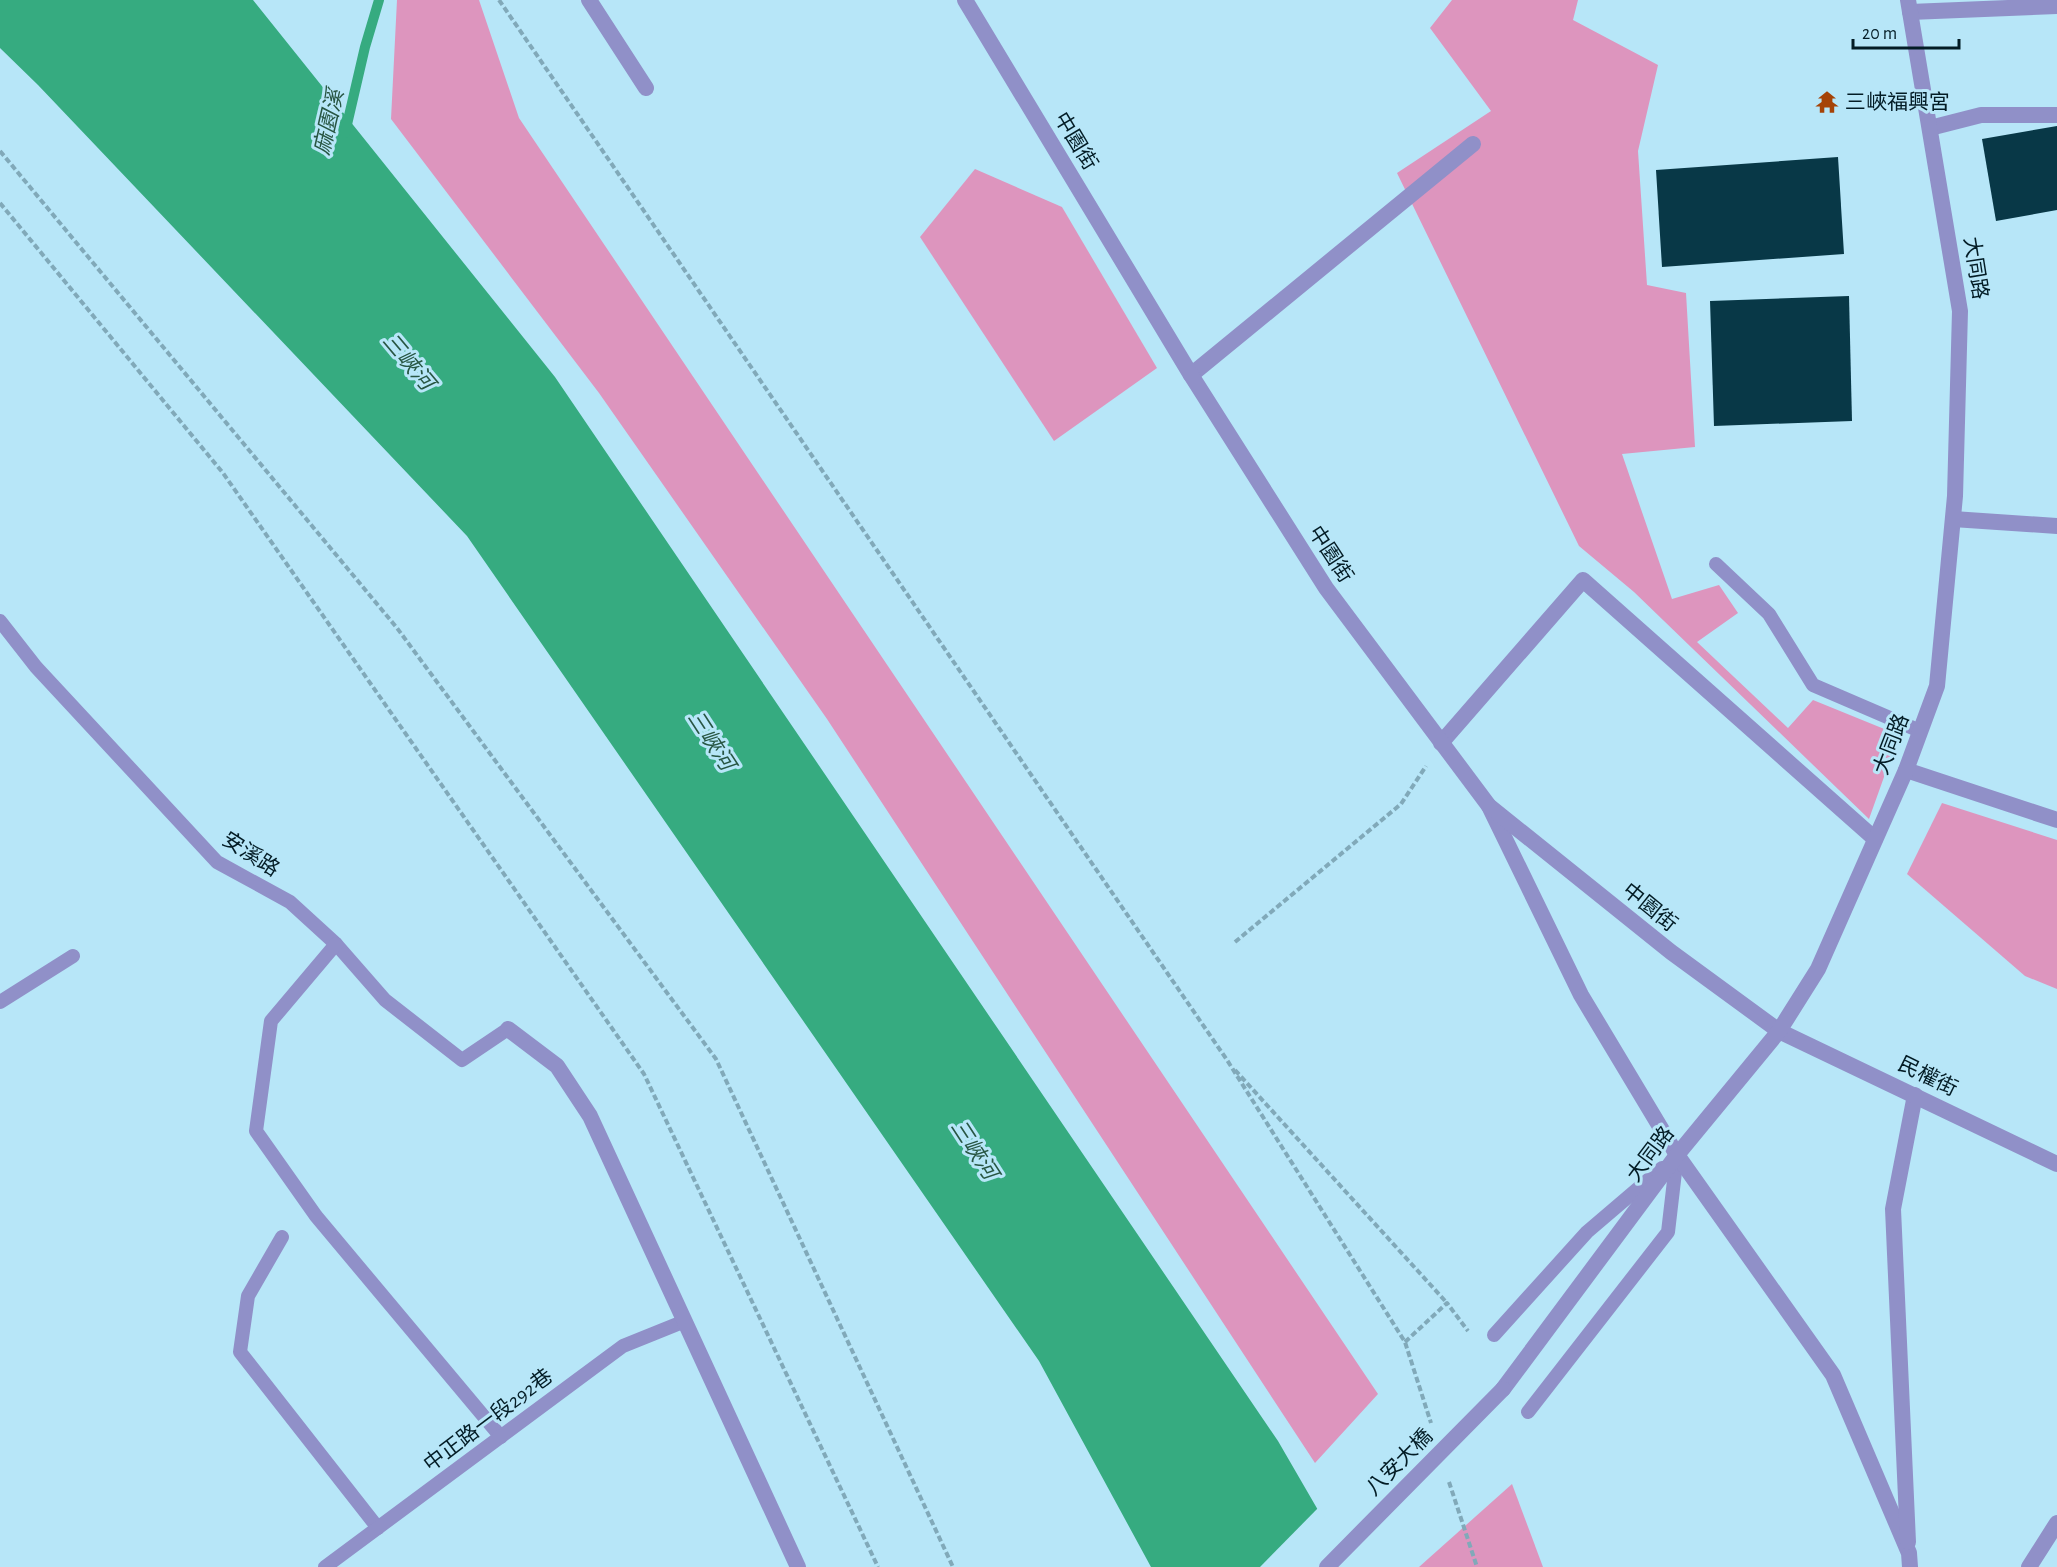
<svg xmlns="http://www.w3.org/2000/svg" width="2057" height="1567" viewBox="0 0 2057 1567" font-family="'Alegreya Sans','Noto Sans TC',sans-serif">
<rect width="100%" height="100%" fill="#b7e6f8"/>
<g fill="#dd95be">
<path d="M397,0H479L519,118L1378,1394L1315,1463L827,719L599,393L391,119Z"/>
<path d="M1452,0H1578L1573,20L1658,65L1638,151L1647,285L1686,293L1695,447L1622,454L1672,599L1719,585L1738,613L1697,642L1788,728L1813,700L1899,735L1869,819L1634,592L1579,546L1397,173L1491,111L1430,28Z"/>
<path d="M975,169L1062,207L1157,368L1054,441L920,237Z"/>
<path d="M1942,803L2057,840V989L2025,976L1907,874Z"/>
<path d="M1512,1484L1543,1567H1419Z"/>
</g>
<path fill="#36ab80" d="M0,0H253L555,377L1278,1441L1351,1567H1151L1039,1361L467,536L38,85L0,48Z"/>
<path fill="#b7e6f8" d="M1319,1507L1354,1567H1260Z"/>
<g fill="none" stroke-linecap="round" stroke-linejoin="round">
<path stroke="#36ab80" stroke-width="10" d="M345,133L365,47L379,0"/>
</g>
<g fill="#083847">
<path d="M2057,126V210L1996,221L1982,139Z"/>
<path d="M1838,157L1844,254L1662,267L1656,170Z"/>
<path d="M1849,296L1852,421L1714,426L1710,301Z"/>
</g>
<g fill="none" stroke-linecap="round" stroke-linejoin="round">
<g stroke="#81a9b9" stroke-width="4" stroke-dasharray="6 3" stroke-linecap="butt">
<path d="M499,0L1227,1060L1405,1342L1431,1423"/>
<path d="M0,151L397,628L716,1059L953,1567"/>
<path d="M0,203L223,473L644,1074L878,1567"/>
<path d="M1235,942L1401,804L1426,766"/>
<path d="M1235,1070L1447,1303"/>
<path d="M1405,1342L1447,1303L1468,1331"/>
<path d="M1449,1482L1477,1567"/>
</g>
<g stroke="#9090c8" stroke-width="14">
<path d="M1716,564L1769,614L1813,685L1920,731"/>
<path d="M0,621L36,667L217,862L290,902L336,944L385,1000L462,1060L508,1029"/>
<path d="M336,944L271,1021L256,1131L316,1216L501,1437"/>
<path d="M0,1002L73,956"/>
<path d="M282,1237L248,1296L240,1352L378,1528"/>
<path d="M1494,1335L1587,1232L1662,1168"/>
<path d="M1528,1412L1668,1232L1677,1155"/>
<path d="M325,1567L623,1346L685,1321"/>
</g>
<g stroke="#9090c8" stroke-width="16">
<path d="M589,0L646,88"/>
<path d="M1910,12L2057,6"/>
<path d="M1930,128L1981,115H2057"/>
<path d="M1191,375L1473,144"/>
<path d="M1953,519L2057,526"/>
<path d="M1441,743L1583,580L1875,839"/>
<path d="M1906,770L2057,820"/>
<path d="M1489,806L1581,995L1677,1155L1833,1375L1909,1553L1910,1567"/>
<path d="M508,1029L557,1066L590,1116L798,1567"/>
<path d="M1908,1542L1893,1209L1915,1095"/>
<path d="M2029,1567L2057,1523"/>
</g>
<g stroke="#9090c8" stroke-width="16">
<path d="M965,0L1191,375L1326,588L1489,806L1671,952L1779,1031L2057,1164"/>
<path d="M1503,1389L1677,1155L1779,1031L1818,969L1906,770L1937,686L1955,496L1960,311L1908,0"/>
</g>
<path stroke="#9090c8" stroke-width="16" d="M1327,1567L1503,1389"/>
</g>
<defs>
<g id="temple-bare" transform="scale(1.8)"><path d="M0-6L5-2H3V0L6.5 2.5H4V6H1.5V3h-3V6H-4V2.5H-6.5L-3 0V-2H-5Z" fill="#a54307" stroke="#b7e6f8" stroke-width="2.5" paint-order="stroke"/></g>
</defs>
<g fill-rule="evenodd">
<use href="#temple-bare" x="1827" y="102"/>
</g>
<g text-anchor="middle" stroke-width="6" stroke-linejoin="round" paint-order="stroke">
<g font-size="21" fill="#031c25" stroke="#b7e6f8" text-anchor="start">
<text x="1845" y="109">三峽福興宮</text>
</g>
<g font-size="21" fill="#031c25" stroke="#b7e6f8">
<text transform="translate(1076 141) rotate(59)" y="7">中園街</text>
<text transform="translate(1976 268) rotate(81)" y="7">大同路</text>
<text transform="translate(1331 554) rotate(57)" y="7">中園街</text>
<text transform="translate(1891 744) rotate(-69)" y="7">大同路</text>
<text transform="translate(251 854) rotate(33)" y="7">安溪路</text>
<text transform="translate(1650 907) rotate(39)" y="7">中園街</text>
<text transform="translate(1928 1076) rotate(26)" y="7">民權街</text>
<text transform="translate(1650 1154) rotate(-53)" y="7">大同路</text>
<text transform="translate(488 1420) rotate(-37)" y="7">中正路一段292巷</text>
<text transform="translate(1399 1462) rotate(-45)" y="7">八安大橋</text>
</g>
<g font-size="22" font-style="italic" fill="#285643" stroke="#b7e6f8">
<text transform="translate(328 122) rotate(-77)" y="8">麻園溪</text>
<text transform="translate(409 361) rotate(50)" y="8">三峽河</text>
<text transform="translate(712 740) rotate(57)" y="8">三峽河</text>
<text transform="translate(975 1149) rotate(57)" y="8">三峽河</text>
</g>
</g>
<path d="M1853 39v9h106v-9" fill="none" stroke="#031c25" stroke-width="3"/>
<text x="1862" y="39" font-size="18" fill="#031c25" stroke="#b7e6f8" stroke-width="4.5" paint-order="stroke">20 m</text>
</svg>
